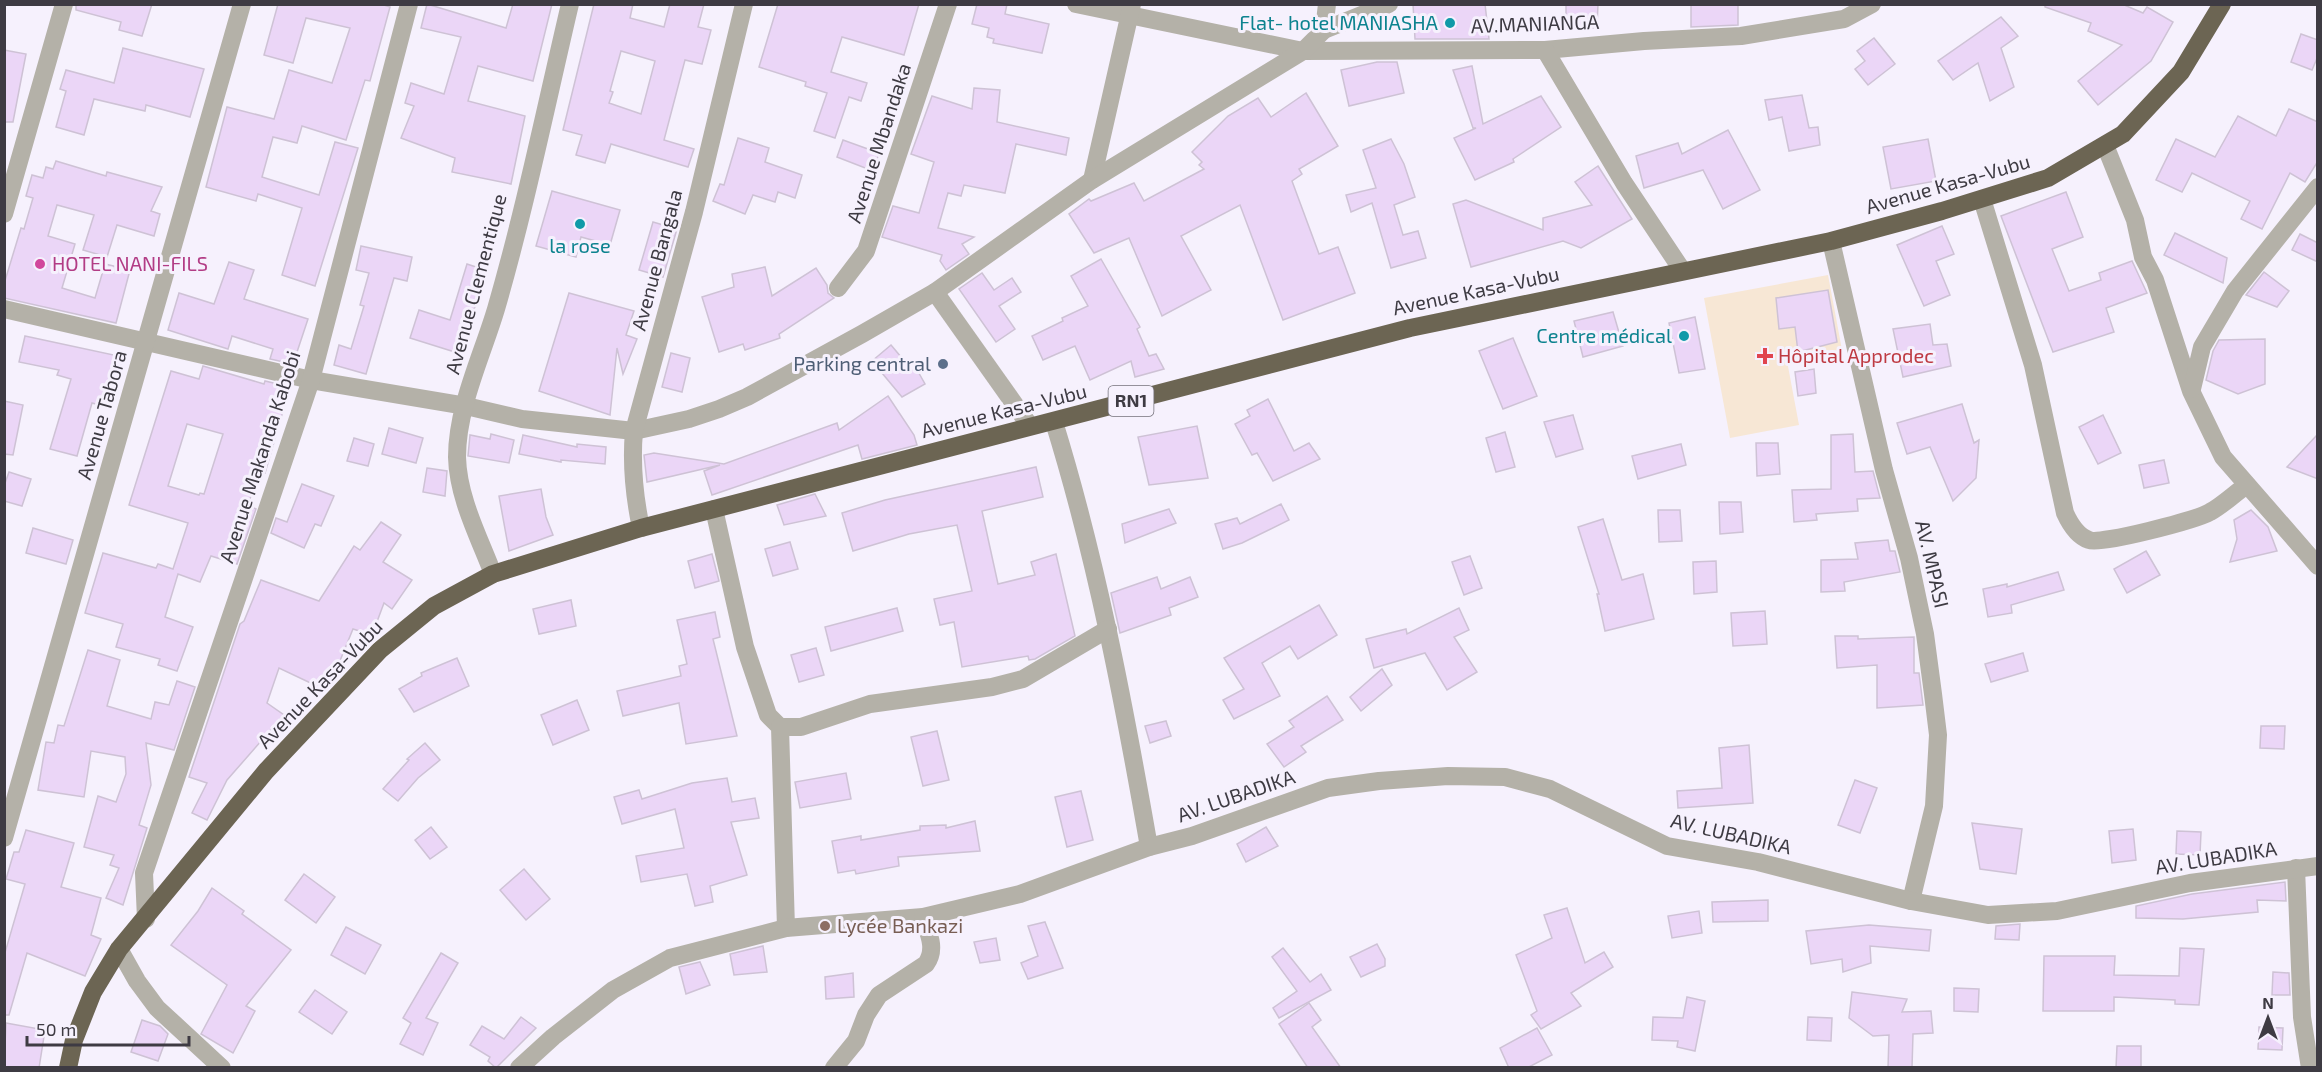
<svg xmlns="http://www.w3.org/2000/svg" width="2322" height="1072" viewBox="0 0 2322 1072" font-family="'Exo 2',sans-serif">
<rect width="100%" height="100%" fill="#f6f1fd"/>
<path fill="#f7e7d5" d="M1828,275L1842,350L1787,361L1799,425L1730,438L1704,298Z"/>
<g fill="#ebd6f7" stroke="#cec2d5" stroke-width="1.5" fill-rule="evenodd">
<path d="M76,4H152L142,36L119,30L121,22L76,10Z"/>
<path d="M278,4H381L390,7L370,81L365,80L346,140L302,126L297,143L273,137L262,177L319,195L335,142L358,148L315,286L282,275L302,208L258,194L256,201L206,187L227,107L274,119L289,70L332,83L350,28L306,18L293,63L264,55Z"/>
<path d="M427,4L506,28L513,4H552L533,81L478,66L468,101L525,116L511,184L452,172L455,158L401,138L414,106L405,103L411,83L444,94L461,37L421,28Z"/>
<path d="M594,4H633L630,18L664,27L670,4H704L698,27L711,30L702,64L685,60L664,140L694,149L688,167L611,144L605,163L576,155L582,135L563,130ZM621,51L655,61L641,114L609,103L613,92L610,91Z"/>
<path d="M778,4H919L904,55L842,37L831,72L867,83L861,101L849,97L835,138L814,131L827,93L805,86L806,82L759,67Z"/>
<path d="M977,4H1007L1005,14L1049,24L1042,53L993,43L994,39L987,37L989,28L972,24Z"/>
<path d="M1413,4H1485L1489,39H1415Z"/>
<path d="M1566,4H1598L1597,28L1566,26Z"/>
<path d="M1691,4H1738V25L1691,27Z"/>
<path d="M2045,4H2122L2143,13L2147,7L2173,22L2151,61L2098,105L2078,81L2122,45L2088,31L2091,23L2045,7Z"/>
<path d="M2001,17L2018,36L2001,48L2014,87L1990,101L1978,63L1953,80L1938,61Z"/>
<path d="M2301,34L2318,40V56L2312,70L2291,62Z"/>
<path d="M1874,38L1895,64L1868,85L1855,69L1865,61L1857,51Z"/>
<path d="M123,48L204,69L190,117L146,105L145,111L94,99L84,135L56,127L66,91L60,89L66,70L114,83Z"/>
<path d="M4,50L26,54L13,122H4Z"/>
<path d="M1377,62H1397L1404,93L1349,106L1341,70Z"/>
<path d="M1472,66L1483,124L1541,96L1561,127L1513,159L1514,162L1475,180L1454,138L1476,128H1473L1453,70Z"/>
<path d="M974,88L1000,90L997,122L1069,138L1066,155L1016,144L1005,193L964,185L961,196L948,193L938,228L974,237L962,244L969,254L946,270L940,261L942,255L882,237L893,206L919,213L934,162L911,154L932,96L972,109Z"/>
<path d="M1306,93L1338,146L1299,169L1302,174L1292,181L1319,254L1338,247L1355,293L1283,320L1240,205L1181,236L1211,290L1162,316L1129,238L1094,253L1069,214L1089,199L1091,201L1134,183L1144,201L1204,169L1199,165L1202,162L1192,152L1228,116L1258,98L1271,117Z"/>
<path d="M1802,95L1809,128L1818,127L1820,145L1789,151L1782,117L1769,120L1765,100Z"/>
<path d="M2289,109L2318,122V161L2305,182L2290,173L2262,229L2241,219L2250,201L2192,173L2182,192L2156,180L2176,139L2215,157L2238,116L2276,136Z"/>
<path d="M1728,130L1760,190L1723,209L1703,170L1644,188L1636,156L1678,143L1682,154Z"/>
<path d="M738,138L769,148L765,162L802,175L795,198L778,192L775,202L753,195L745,214L713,201L720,184L724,185Z"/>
<path d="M1391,139L1404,164L1415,197L1394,205L1403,235L1418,231L1426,258L1391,268L1372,203L1351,212L1346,195L1376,188L1363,150Z"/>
<path d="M1928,139L1936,181L1891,189L1883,147Z"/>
<path d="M843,140L879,153L873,171L837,157Z"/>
<path d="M56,161L106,176L107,172L162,187L151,211L160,214L154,236L117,225L107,257L83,250L94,215L57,205L48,236L75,244L62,288L95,298L105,264L130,270L116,323L4,298V284L21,228L24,229L33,198L26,196L32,175L43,178L46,167L53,169Z"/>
<path d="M1598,166L1632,219L1581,248L1563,241L1471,267L1453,204L1466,200L1543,230V218L1592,205L1575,182Z"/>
<path d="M552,191L620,210L610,245L581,237L576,257L536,246Z"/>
<path d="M2066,192L2083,237L2052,249L2069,291L2101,280L2099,273L2132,261L2147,293L2106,308L2114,332L2053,352L2001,216Z"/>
<path d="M653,222L677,229L663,277L639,270Z"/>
<path d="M1942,226L1954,254L1936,261L1950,295L1924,306L1897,245Z"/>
<path d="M2175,233L2227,258L2223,283L2164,255Z"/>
<path d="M2300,234L2318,243V262L2292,250Z"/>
<path d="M361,246L412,257L407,281L394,278L366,374L334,365L339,345L351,349L364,306L360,305L369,273L356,270Z"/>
<path d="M1101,259L1140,327L1137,329L1149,356L1156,354L1164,369L1135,377L1131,361L1090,380L1075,346L1043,360L1032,336L1063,321L1062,318L1088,306L1071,276Z"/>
<path d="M229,262L254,270L244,299L308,319L293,364L270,359L273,349L232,336L228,349L168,330L179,293L214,304Z"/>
<path d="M467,264L488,271L458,353L410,338L419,310L450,320Z"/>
<path d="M765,267L772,296L816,268L827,285L828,293L834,298L779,334L780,338L745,350L743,344L719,352L702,297L734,287L732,274Z"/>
<path d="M2264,272L2289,291L2277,307L2246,295Z"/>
<path d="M982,273L994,290L1012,278L1021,292L999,306L1015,329L996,342L959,289Z"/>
<path d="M1828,290L1837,342L1798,352L1795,327L1779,329L1776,298Z"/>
<path d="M569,293L634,311L626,335L637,339L623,374L617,348L610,415L539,391Z"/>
<path d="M1613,312L1623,346L1583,357L1574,321Z"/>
<path d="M1695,317L1705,369L1679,373L1669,323Z"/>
<path d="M1930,324L1933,345L1947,344L1951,366L1903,377L1893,329Z"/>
<path d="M25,336L123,357L110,408L92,403L77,456L50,449L71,379L57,375L59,370L19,362Z"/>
<path d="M1513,338L1537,396L1503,409L1479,351Z"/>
<path d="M2265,339V384L2238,394L2206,380L2213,351L2219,340Z"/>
<path d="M891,345L912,370L916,368L925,384L902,397L872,361Z"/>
<path d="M671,353L690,358L682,392L662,387Z"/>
<path d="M203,366L264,384L265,381L290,387L265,473L259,471L248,505L256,509L237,564L211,556L200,582L178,574L165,617L193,627L177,671L158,665L160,659L116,647L123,624L85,613L103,553L156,568L158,564L173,569L188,523L129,505L171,371L199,379ZM187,424L223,434L204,494L200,493L199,495L168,486Z"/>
<path d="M1814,369L1816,393L1798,396L1795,372Z"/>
<path d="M888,396L914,435L917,445L862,459L858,445L712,495L704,471L720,465L647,482L644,455L654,453L724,464L837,423L839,430Z"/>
<path d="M1268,399L1294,451L1309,443L1320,459L1273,481L1257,453L1252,455L1235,424L1250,416L1247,410Z"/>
<path d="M4,401L23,405L13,455L4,454Z"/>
<path d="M1962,404L1974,443L1979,440L1976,478L1953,501L1930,447L1907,454L1897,423Z"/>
<path d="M1573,415L1583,449L1556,457L1544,422Z"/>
<path d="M2103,415L2121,453L2098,464L2079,427Z"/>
<path d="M1197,426L1208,478L1149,485L1138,437Z"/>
<path d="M389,428L423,438L416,463L382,454Z"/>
<path d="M1505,432L1515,467L1496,472L1486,438Z"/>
<path d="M491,434L514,440L509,463L468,456L470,435L490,439Z"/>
<path d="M1853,434L1855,472L1873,471L1880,498L1857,499L1858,511L1816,514L1817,520L1794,522L1792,490L1831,489V435Z"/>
<path d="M2318,434V479L2287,467Z"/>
<path d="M523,435L577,447V444L606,447L605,464L561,460V462L519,454Z"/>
<path d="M354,438L374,444L368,466L347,461Z"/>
<path d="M1756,443H1778L1780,474L1757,476Z"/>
<path d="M1681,444L1686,465L1638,479L1632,456Z"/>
<path d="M2164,460L2169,483L2144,488L2139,465Z"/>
<path d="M1036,467L1043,497L982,511L998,584L1035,575L1031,562L1056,554L1075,636L1035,659L1029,660L1028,656L962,667L954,622L940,625L934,599L972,591L957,525L909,534L853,551L842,513L885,500Z"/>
<path d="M427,468L447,471L445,496L423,492Z"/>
<path d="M9,472L31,479L22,506L4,501V486Z"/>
<path d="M302,484L334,496L321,526L315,524L304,548L271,533L276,518L287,522Z"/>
<path d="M541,489L546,517L553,535L509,551L499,496Z"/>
<path d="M815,494L826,516L784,525L777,505Z"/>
<path d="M1719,502H1741L1743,532L1720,534Z"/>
<path d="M1281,504L1289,520L1242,543L1223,549L1215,524L1237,518L1240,524Z"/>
<path d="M1169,509L1176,523L1125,543L1122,524Z"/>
<path d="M1658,510H1680L1682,541L1659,542Z"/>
<path d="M2251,510L2268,527L2277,551L2230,562L2237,539L2234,520Z"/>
<path d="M1603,519L1622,580L1643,574L1654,619L1605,631L1597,594H1599L1578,527Z"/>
<path d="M381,522L401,535L383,562L412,580L392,609L384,603L372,635L353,629L337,668L317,686L279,668L267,703L284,715L227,780L207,820L192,813L207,783L189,777L240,624L244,621L261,580L319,601L354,546L360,550Z"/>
<path d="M33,528L73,540L66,564L26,553Z"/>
<path d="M1888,540L1890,551H1895L1900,572L1844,582L1845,591L1821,592V560L1858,559L1855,543Z"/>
<path d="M790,542L798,569L773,576L765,549Z"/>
<path d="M2146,551L2160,575L2127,593L2114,569Z"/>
<path d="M712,554L719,581L695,588L688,561Z"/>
<path d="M1470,556L1482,588L1464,595L1452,562Z"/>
<path d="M1716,561L1717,592L1694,594L1693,562Z"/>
<path d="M2058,572L2064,590L2011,605L2012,613L1988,617L1983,589L2007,584V587Z"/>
<path d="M1157,577L1161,589L1190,577L1198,597L1169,608L1171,615L1120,633L1111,593Z"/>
<path d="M571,600L576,626L539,634L533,609Z"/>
<path d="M1319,605L1337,635L1298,659L1290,646L1262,663L1280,696L1234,719L1223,700L1244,689L1224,658Z"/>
<path d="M897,608L903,631L831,651L825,627Z"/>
<path d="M1459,608L1469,630L1454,637L1477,672L1447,690L1425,653L1374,668L1366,639L1406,629L1407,634Z"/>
<path d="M1765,611L1767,644L1733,646L1731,613Z"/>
<path d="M715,612L720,637L713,639L737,736L686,744L679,703L623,716L617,691L681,676L679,666L687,664L677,620Z"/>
<path d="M1835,636H1858V639L1914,637V673H1919L1923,705L1877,708V665L1837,668Z"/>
<path d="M816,648L824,675L799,682L791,655Z"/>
<path d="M88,650L120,660L107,706L151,719L155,702L169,705L177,681L195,687L174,750L146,743L151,785L139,825L147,828L123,905L106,898L119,868L110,865L114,855L84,847L98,796L116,802L126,774L125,757L91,751L84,797L38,790L46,742L54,743L58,725L64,726Z"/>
<path d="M2023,653L2028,671L1991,682L1985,664Z"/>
<path d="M457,658L469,686L414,712L399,689L422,676L421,673Z"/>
<path d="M1382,669L1392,685L1361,711L1350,697Z"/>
<path d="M1327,696L1343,720L1301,746L1306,752L1284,767L1267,744L1294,727L1289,721Z"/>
<path d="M577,700L589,730L553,745L541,715Z"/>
<path d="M1166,721L1171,736L1150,743L1145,726Z"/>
<path d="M2261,726H2285L2284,749L2260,748Z"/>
<path d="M937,731L949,780L923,786L911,737Z"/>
<path d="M425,743L440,760L418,778L398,801L383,789L409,760L407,759Z"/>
<path d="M1749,745L1753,803L1678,808L1677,791L1722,788L1719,748Z"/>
<path d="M846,773L851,799L800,808L795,782Z"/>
<path d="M727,778L732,802L755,798L759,818L731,822L747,875L710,886L713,902L695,906L687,874L641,882L636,856L684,848L675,809L622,824L614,797L639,790L642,799L692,783Z"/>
<path d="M1855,780L1877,788L1860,833L1838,825Z"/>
<path d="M1081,791L1093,840L1067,847L1055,797Z"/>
<path d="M975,821L980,851L898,857L899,866L856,874L855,870L838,873L832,841L861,836V840L920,830V826L946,825V828Z"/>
<path d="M1972,823L2022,829L2016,874L1980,869Z"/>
<path d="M431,827L447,847L430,859L415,840Z"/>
<path d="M1266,827L1278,846L1246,862L1237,844Z"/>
<path d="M2133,829L2136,860L2112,863L2109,831Z"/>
<path d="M26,830L74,843L61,887L101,898L91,935L101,939L85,976L27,953L9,1015H4V956L25,884L6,879L14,852H19Z"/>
<path d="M2177,831L2201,832L2200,855L2176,854Z"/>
<path d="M524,869L550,899L526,920L500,890Z"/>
<path d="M304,874L335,897L316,923L285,900Z"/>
<path d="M2285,882L2286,901L2257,900L2258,912L2183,919L2136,918V906L2192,894Z"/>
<path d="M212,888L244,911L242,914L291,950L246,1006L255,1011L233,1053L201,1034L227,985L171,945L198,911Z"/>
<path d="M1768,900V921L1713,922L1712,902Z"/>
<path d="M1567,908L1585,963L1604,952L1613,967L1571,993L1581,1006L1541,1029L1531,1015L1537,1011L1516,955L1552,938L1544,915Z"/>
<path d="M1699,911L1702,933L1672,938L1668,916Z"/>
<path d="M1045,922L1063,968L1028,979L1021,963L1038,956L1028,926Z"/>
<path d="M2020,924L2019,940L1995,939L1996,926Z"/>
<path d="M1869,925L1931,930L1929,951L1870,946L1871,963L1843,972L1842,959L1811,964L1806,931Z"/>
<path d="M346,927L381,945L365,974L331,955Z"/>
<path d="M996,938L1000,960L980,963L974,942Z"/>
<path d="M1377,944L1385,959V966L1361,977L1350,957Z"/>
<path d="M763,946L767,972L734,975L730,954Z"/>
<path d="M1283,948L1310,982L1321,974L1331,990L1279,1018L1273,1008L1297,991L1272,957Z"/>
<path d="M2180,948L2204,949L2199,1005L2175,1004V1000L2114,997V1011H2043L2044,956H2115L2114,975L2179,976Z"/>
<path d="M441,953L458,963L426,1018L438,1023L423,1055L400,1044L411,1023L403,1018Z"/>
<path d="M700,962L710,985L686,994L679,967Z"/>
<path d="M2273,972L2289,973L2290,995H2272Z"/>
<path d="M853,973L854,997L826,999L825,977Z"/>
<path d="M1954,988L1979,989L1978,1012L1954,1011Z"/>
<path d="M315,990L347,1012L332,1034L299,1012Z"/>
<path d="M1852,992L1907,999L1902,1012L1931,1011L1933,1033L1913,1034L1912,1068H1888L1889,1035L1873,1036L1849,1018Z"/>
<path d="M1687,997L1705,1001L1695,1051L1677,1047L1678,1041L1652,1040L1653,1017L1683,1018Z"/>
<path d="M1309,1003L1321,1020L1312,1027L1341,1068H1308L1279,1024Z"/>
<path d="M521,1017L536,1028L496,1068L488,1061L490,1057L470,1045L482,1026L504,1039Z"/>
<path d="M1808,1017L1832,1018L1831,1041L1807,1040Z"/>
<path d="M142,1020L160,1026L168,1034L158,1061L131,1052Z"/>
<path d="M6,1023L45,1030L39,1068H4Z"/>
<path d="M2259,1027L2283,1028L2282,1050L2258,1049Z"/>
<path d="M1537,1028L1552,1055L1527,1068H1509L1500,1048Z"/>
<path d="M2117,1046H2141V1068H2116Z"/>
</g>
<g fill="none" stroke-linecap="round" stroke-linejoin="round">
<g stroke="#b4b1a8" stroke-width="18">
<path d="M1076,4L1303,51L1545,50L1644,41L1741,36L1844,19L1872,4"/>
<path d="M1324,30L1327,4"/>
<path d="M1545,50L1624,183L1682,270"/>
<path d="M2105,145L2135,220L2143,257L2155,280L2191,391L2223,457L2318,566"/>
<path d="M1092,180L1132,4"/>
<path d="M1982,199L2033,365L2065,513C2070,524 2077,536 2089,540C2101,545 2196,520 2210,512C2223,505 2235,493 2247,485"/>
<path d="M4,214L64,4"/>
<path d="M1831,241L1884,470L1909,558L1925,634L1933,694L1938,735L1934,806L1911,901"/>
<path d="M838,288L866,251L948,4"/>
<path d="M935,292L1030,426"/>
<path d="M4,309L311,380L466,406L522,419L634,431L689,419L719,409L747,397L862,334L935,292L1092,180L1303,51L1324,30L1389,4"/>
<path d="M2192,389L2202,347L2235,291L2318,187"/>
<path d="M1054,422C1097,561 1124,704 1149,847"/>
<path d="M714,509L745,647L768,715L780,727L786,928"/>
<path d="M641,528C634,495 631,465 634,431L694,212L744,4"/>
<path d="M493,574C479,537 458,498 457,457C457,407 482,356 496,309C525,209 546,106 570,4"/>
<path d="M780,727H801L870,704L992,687L1023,679L1108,629"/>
<path d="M4,838L242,4"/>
<path d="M2296,868L2302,1017L2310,1068"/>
<path d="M146,919L144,873L311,380L409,4"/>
<path d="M119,949L137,981L157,1008L222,1068"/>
<path d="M519,1068L553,1037L613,990L670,958L786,928L923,917L1020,894L1149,847L1192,836L1328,788L1379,781L1448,776L1505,777L1550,789L1667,846L1758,862L1911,901L1988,915L2057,911L2190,883L2318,866"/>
<path d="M834,1068L856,1041L866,1015L879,995L926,964C937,949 928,932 923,917"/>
</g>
<path stroke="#6c6553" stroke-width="18" d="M68,1068L74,1040L93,992L119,949L266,771L380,650L434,606L493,574L641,528L1410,328L1831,241L1942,211L2048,178L2123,134L2181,72L2222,4"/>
</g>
<g fill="#0f9aa8" stroke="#f6f1fd" stroke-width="2">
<circle cx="1450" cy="23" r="6"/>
<circle cx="580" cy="224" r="6"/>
<circle cx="1684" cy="336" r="6"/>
</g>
<circle fill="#d1479c" stroke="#f6f1fd" stroke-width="2" cx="40" cy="264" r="6"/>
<path fill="#e0444e" stroke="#f6f1fd" stroke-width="2" d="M1762 347h6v6h6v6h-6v6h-6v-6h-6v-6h6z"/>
<circle fill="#5c6f8a" stroke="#f6f1fd" stroke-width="2" cx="943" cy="364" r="6"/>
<circle fill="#8d6e63" stroke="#f6f1fd" stroke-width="2" cx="825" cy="926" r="6"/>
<g text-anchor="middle" stroke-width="6" stroke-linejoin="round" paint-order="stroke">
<rect fill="#f6f1fd" stroke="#75727b" stroke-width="1.5" x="1108.5" y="386" width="45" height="30" rx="4.5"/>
<g font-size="18" font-weight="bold" fill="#3e3b43">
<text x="1131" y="407">RN1</text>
</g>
<g font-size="20" fill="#0d838f" stroke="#f6f1fd" text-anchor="end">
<text x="1438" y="30">Flat- hotel MANIASHA</text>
<text x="580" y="253" text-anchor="middle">la rose</text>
<text x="1672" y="343">Centre médical</text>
</g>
<g font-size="20" fill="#3e3b43" stroke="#f6f1fd">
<text transform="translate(1535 24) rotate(-2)" y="7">AV.MANIANGA</text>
<text transform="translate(879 143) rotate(-72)" y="7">Avenue Mbandaka</text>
<text transform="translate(1948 184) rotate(-16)" y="7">Avenue Kasa-Vubu</text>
<text transform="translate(657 260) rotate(-75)" y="7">Avenue Bangala</text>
<text transform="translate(476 284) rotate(-75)" y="7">Avenue Clementique</text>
<text transform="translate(1476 291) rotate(-12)" y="7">Avenue Kasa-Vubu</text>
<text transform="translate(1004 411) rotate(-14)" y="7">Avenue Kasa-Vubu</text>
<text transform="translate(102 415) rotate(-74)" y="7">Avenue Tabora</text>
<text transform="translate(260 457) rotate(-72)" y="7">Avenue Makanda Kabobi</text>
<text transform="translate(1932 564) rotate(77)" y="7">AV. MPASI</text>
<text transform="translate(320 684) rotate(-46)" y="7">Avenue Kasa-Vubu</text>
<text transform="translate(1236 796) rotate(-19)" y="7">AV. LUBADIKA</text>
<text transform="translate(1731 834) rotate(13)" y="7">AV. LUBADIKA</text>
<text transform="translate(2216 858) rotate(-9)" y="7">AV. LUBADIKA</text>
</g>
<g font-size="20" fill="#b23c85" stroke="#f6f1fd" text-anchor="start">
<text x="52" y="271">HOTEL NANI-FILS</text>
</g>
<g font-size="20" fill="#be3a42" stroke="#f6f1fd" text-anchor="start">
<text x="1778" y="363">Hôpital Approdec</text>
</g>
<g font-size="20" fill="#4e5e75" stroke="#f6f1fd" text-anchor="end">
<text x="931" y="371">Parking central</text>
</g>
<g font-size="20" fill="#785e54" stroke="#f6f1fd" text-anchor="start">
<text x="837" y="933">Lycée Bankazi</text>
</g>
</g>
<rect width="2322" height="1072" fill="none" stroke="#3e3b43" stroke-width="12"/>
<g transform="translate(2268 1018)" stroke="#f6f1fd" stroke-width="4.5" paint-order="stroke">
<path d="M0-4.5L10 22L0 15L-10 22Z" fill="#3e3b43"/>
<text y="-9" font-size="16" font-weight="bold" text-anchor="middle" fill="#3e3b43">N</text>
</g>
<path d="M27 1036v9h162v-9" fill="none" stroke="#3e3b43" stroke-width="3"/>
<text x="36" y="1036" font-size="18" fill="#3e3b43" stroke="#f6f1fd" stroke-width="4.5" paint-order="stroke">50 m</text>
</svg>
